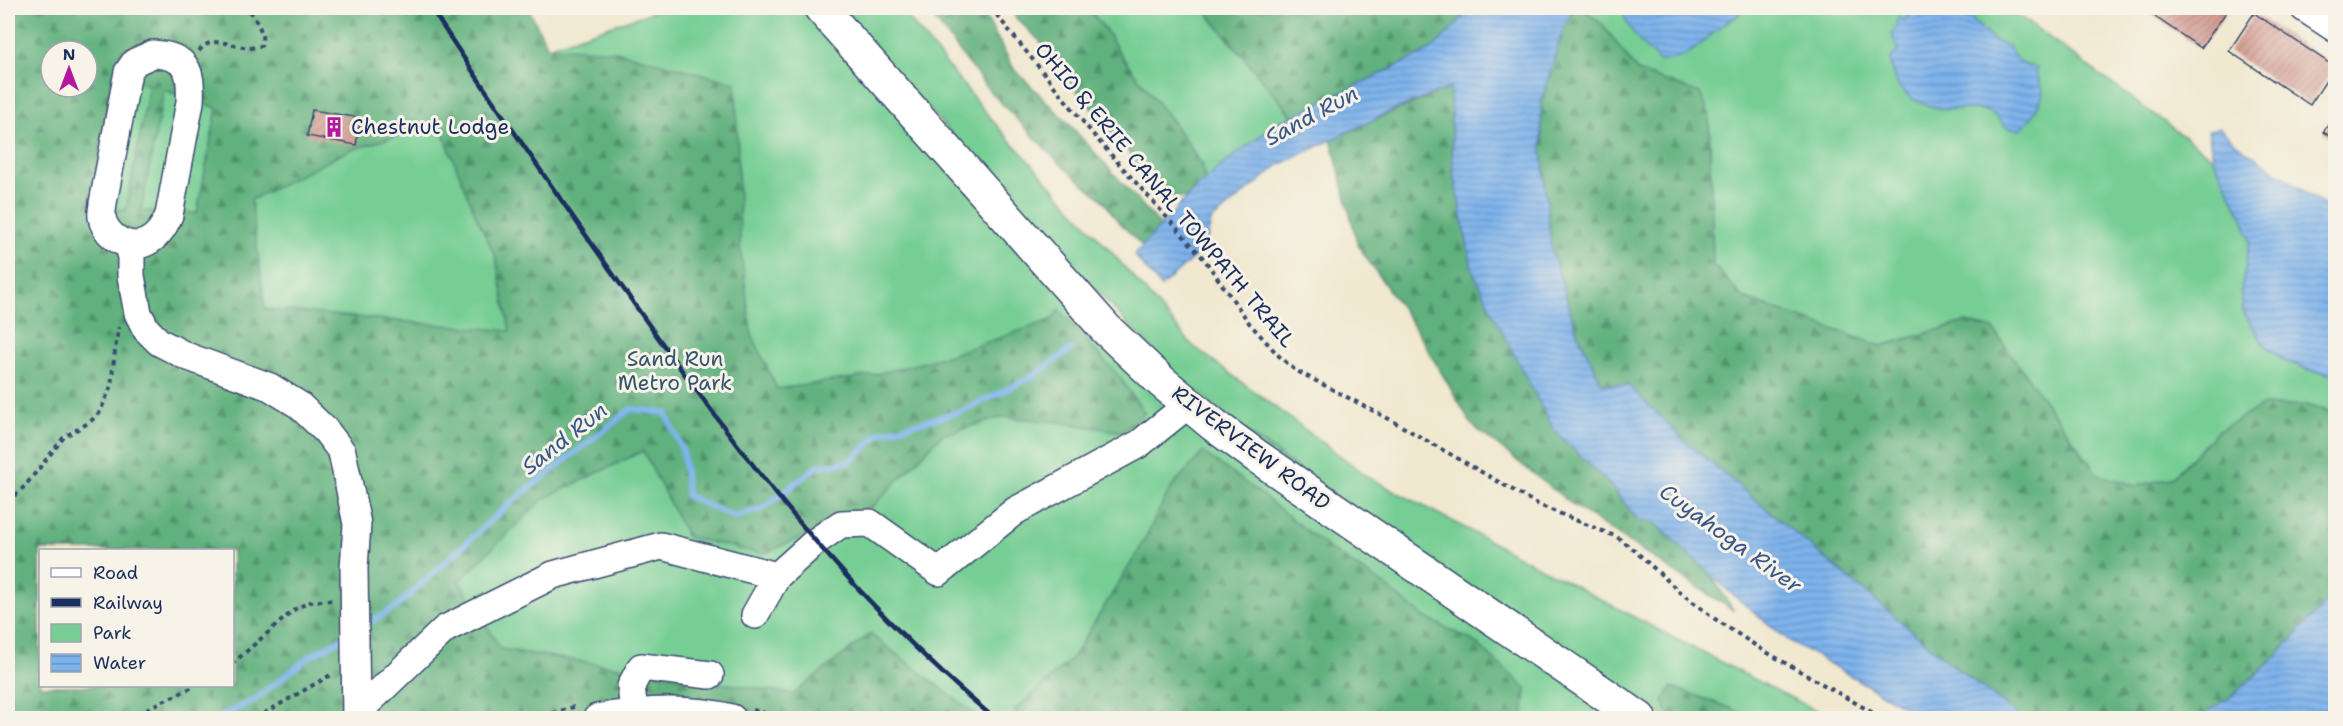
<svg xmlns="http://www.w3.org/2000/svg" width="2343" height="726" viewBox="0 0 2343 726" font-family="'Shantell Sans',sans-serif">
<defs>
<pattern id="forest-firs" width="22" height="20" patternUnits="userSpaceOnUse" patternTransform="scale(1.5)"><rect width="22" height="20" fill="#60b17e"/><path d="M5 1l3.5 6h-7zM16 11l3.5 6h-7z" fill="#4e906a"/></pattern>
<pattern id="water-rules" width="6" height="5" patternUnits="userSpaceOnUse" patternTransform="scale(1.5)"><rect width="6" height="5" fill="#7eb3ec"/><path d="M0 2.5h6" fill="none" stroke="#6692c2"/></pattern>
<pattern id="building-hatch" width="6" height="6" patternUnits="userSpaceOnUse" patternTransform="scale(1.5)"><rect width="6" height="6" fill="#d1958b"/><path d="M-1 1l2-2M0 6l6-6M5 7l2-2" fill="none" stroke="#a97a75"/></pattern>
</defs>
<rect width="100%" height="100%" fill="#f7f3e8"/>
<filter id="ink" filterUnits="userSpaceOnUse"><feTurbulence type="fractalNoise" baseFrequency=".0167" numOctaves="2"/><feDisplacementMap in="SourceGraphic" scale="12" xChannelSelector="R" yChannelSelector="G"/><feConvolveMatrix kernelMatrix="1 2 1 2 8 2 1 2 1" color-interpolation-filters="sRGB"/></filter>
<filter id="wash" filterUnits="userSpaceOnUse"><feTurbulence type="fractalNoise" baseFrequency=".008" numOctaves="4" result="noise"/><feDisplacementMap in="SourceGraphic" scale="24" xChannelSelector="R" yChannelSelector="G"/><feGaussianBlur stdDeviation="1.35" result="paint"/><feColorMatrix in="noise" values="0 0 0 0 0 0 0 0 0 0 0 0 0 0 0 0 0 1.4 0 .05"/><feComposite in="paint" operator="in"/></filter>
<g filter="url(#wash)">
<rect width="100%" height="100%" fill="#f0e8cf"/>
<g fill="#76ce94" stroke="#487e79" stroke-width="1.5" fill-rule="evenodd">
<path d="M8,8L473,72L664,8H821L1106,329L1607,697L1609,718H8ZM51,51H87V87H51ZM40,550H232V686H40Z"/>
<path d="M838,8H900L997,126L1108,248L1192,345L1370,478L1693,648L1831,718H1666L1479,596L1254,437L1179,378L1011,200Z"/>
<path d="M1088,8H1203L1292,116L1276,124L1204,181L1203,166L1175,125L1122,57L1105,29Z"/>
<path d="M1582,8H2009L2213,158L2244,220L2250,241L2241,292L2244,313L2264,344L2283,360L2310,370L2335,375V413L2305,405L2219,430L2172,478L2136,486L2097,474L2067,431L2034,388L1966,322L1881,346L1743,298L1713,265L1709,114L1700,94L1637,71L1603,25Z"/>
</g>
<g fill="url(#forest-firs)" stroke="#3e706e" stroke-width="1.5" fill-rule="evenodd">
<path d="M8,8H528L548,47L616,51L736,83L740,243L751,332L777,389L873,375L947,356L1051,320L1059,310L1120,378L1145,413L1121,432L1059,422L1002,417L942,435L873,506L763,554L687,537L643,451L543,499L459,581L501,649L793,694L870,634L980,718H8ZM51,51H87V87H51ZM113,75L149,85L126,210L89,206ZM164,90L217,108L197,213L141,211ZM439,123L476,216L496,258L510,331L265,309L251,200L348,151ZM40,550H232V686H40Z"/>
<path d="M926,8H976L986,17L1014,69L1070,125L1161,226L1142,246L1117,220L1103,200L1059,163L988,89Z"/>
<path d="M1011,8H1087L1105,29L1122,57L1175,125L1203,167L1204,181L1187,198L1164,196L1123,145L1079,94L1045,46L1016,18Z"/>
<path d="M1203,8H1469L1457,24L1431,50L1292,116Z"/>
<path d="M1574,8H1582L1603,25L1637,71L1700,93L1709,114L1713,265L1743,298L1881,346L1966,322L1993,329L2097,474L2136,486L2172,478L2219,430L2264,405H2305L2335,413V596L2313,616L2275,658L2232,696L2199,718H2022L1956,668L1683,439L1628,385L1602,384L1577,332L1551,248L1542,151L1541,104L1562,32Z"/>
<path d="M1450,87L1453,168L1472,269L1612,487L1637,519L1654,523L1710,574L1734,611L1574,506L1472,425L1414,326L1358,246L1331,139Z"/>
<path d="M1203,452L1262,495L1332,551L1379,581L1426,618L1473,641L1526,688L1524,713L1518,718H1022L1014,711L1073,657L1138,552L1170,489Z"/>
<path d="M1672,687L1730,708L1750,718H1673L1668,715L1663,700Z"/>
</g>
<g fill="url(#water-rules)" stroke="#4c71a5" stroke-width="1.5">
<path d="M1469,8H1574L1562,32L1541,103L1542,151L1551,248L1577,332L1602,384L1628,385L1683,439L1956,668L2022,718H1924L1788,640L1726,589L1655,523L1637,519L1612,487L1554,430L1498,324L1472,269L1453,168L1450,88L1398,108L1279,165L1211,221L1205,247L1161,287L1134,255L1190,194L1222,165L1276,124L1431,50L1457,24Z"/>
<path d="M1622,8H1746C1739,16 1732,18 1723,25C1701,41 1691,61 1659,61C1645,48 1625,27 1622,8Z"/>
<path d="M1914,8C1924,8 1947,5 1956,8C1977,16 1985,42 2008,46C2015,59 2021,67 2037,67L2036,72L2044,93L2032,117L2020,129C2016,128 2010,129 2006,127C2000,123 1997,114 1989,112C1975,106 1962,111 1948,109C1916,106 1891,93 1891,58L1898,51L1892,33L1898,24L1896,21L1899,17L1904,21Z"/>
<path d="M2219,127L2234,142L2335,213V375L2310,370L2283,360L2264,344L2244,313L2241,292L2250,241L2244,220L2213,158L2208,131Z"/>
<path d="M2335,596V701L2318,718H2199L2232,696L2275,658L2313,616Z"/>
</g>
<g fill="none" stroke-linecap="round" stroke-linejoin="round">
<g stroke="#7eb3ec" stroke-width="6">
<path d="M363,626L396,607L509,504L631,409L666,413L683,452L687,496L734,517L762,509L818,466L850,462L880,433L963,411L1032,377L1071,349"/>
<path d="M216,718L253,701L309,657L347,636"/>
</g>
</g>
<g id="blocks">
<g fill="url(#building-hatch)">
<path d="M2142,8H2229L2201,48Z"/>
<path d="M2254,13L2335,67L2310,105L2229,51Z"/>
<path d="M312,110L361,118L356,145L307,136Z"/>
<path d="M2336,114V140L2323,132Z"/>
</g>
</g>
</g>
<g filter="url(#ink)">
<use href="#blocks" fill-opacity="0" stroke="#3b4b6f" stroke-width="1.5"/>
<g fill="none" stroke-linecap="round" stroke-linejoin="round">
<g stroke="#3b4b6f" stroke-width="30">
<g id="minor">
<path d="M2304,8L2336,29"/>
<path d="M153,54C187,56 192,70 190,102L169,215C159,240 138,255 114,237C108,232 103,225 102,217C101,213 103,207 103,203L128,72L135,62Z"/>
<path d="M131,246V276L138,313L146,329L159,342L186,356L270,387L299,405L326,431L342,452L357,524L354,568L356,718"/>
<path d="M755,615L777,576"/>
<path d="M634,712L631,686L641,667L710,675"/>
<path d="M356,714L445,629L553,575L661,546L777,576L815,542L841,524L870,523L939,572L1015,511L1139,444L1189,404"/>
<path d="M597,718C642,710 687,707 732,718"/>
</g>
</g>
<g stroke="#3b4b6f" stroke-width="36">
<path id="major" d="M821,8L1106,329L1162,382L1214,425L1255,455L1639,718"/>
</g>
<g stroke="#3b4b6f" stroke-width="4" stroke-dasharray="4.5 4.5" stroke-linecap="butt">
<path d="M991,8L1097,139L1204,259L1250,324L1279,356L1295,370L1389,419L1539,505L1617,537L1634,550L1680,592L1715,619L1761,649L1882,718"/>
<path d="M199,51C215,30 240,54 261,46C266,33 255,19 248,8"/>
<path d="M8,502L25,486L64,437L90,422L100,412L111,386L116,342L119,327"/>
<path d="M232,664L295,609L310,602L334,600"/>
<path d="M753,710L784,718"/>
<path d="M131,718L142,711L195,686"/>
<path d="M256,718L334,673"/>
<path d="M535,718L577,706"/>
</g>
<use href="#minor" stroke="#fff" stroke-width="27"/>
<use href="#major" stroke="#fff" stroke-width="33"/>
<path stroke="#1b2f5e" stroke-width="4.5" d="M431,8C493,104 559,197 625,291C736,449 845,594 994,718"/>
</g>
</g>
<defs>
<g id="building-bare" transform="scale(1.62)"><path d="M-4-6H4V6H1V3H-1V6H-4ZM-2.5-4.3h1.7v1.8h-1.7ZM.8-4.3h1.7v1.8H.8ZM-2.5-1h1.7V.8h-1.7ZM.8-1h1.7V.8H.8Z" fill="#b5179e" stroke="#f7f3e8" stroke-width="2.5" paint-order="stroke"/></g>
</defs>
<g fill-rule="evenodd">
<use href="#building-bare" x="334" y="127"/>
</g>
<g text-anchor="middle" stroke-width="6" stroke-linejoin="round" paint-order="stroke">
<g font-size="21" fill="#1b2f5e" stroke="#f7f3e8" text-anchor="start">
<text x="351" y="134">Chestnut Lodge</text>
</g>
<g font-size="21" fill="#1b2f5e" stroke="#f7f3e8">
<text transform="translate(1165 195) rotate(50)" y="7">OHIO &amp; ERIE CANAL TOWPATH TRAIL</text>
<text transform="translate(1251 448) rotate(37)" y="7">RIVERVIEW ROAD</text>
</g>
<g font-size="21" fill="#32576c" stroke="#f7f3e8">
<text x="675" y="366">Sand Run<tspan x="675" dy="24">Metro Park</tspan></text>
</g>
<g font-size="22" font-style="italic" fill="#395789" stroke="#f7f3e8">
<text transform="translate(1311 115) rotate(-28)" y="8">Sand Run</text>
<text transform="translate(564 438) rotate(-38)" y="8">Sand Run</text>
<text transform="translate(1731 538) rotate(36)" y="8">Cuyahoga River</text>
</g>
</g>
<rect width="2343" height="726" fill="none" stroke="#f7f3e8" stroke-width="30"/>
<rect x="39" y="549" width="195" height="138" fill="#f7f3e8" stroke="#9fa5b1" stroke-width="1.5"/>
<rect x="51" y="568" width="30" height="9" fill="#ffffff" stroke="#9fa5b1" stroke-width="1.5"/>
<text x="93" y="579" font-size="18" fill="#1b2f5e">Road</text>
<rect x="51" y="598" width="30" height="9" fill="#1b2f5e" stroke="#9fa5b1" stroke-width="1.5"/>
<text x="93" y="609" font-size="18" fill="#1b2f5e">Railway</text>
<rect x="51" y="624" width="30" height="18" fill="#76ce94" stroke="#9fa5b1" stroke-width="1.5"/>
<text x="93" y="639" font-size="18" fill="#1b2f5e">Park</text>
<rect x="51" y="654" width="30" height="18" fill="url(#water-rules)" stroke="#9fa5b1" stroke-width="1.5"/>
<text x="93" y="669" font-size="18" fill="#1b2f5e">Water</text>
<g transform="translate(69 69)"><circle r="28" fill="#f7f3e8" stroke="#9fa5b1" stroke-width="1.5"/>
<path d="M0-4.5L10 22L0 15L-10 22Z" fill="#b5179e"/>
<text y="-9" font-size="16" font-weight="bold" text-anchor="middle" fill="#1b2f5e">N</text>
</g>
</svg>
